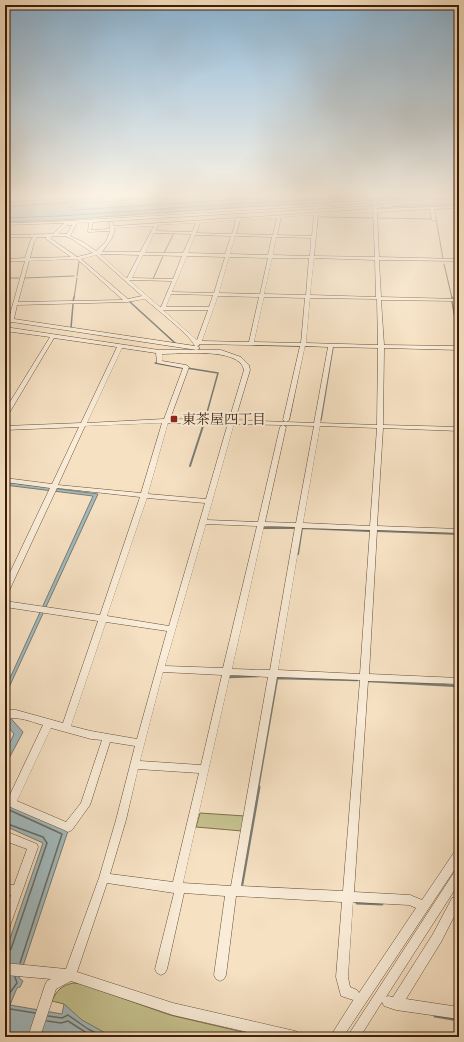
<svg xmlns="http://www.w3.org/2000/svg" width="464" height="1042" viewBox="0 0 464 1042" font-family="'Sorts Mill Goudy','Noto Serif JP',serif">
<rect width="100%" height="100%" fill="#f6e1c3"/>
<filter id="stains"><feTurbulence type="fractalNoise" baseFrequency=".005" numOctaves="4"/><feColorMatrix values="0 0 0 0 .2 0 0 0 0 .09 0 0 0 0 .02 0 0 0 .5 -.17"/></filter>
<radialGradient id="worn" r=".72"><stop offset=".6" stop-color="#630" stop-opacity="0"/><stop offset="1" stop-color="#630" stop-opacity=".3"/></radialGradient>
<g fill="#c4c18e" stroke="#806f4a">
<path d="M200,813L245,816L242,831L196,827Z"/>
<path d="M73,983L82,984L170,1015L264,1037H148L124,1033L107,1034L81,1020L64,1004L52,1001C57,990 61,986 73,983Z"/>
</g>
<g fill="#a2bbbf" stroke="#797c75">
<path d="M110,197H447L246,207L60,220L5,222V202Z"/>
<path d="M5,482L98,494L5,696V689L93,496L5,485Z"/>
<path d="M5,712L23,732L5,766V753L14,734L5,723Z"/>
<path d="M5,804L68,831L19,978L23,981L20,987L17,988L10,1005L62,1014L64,1004L82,1020L107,1034L124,1033L148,1037H48L21,1032L16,1037H5V953L43,843L5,826Z"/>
</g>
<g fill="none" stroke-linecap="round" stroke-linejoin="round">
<g stroke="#6f6c62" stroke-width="1">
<path d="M76,197V202L71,207L73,210L277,197"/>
<path d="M82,197V201L84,203L174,197"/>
<path d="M5,206L67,203L71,201V197"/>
<path d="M5,218L60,216L245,203L373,197"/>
</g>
<g stroke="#6f6c62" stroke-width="1.5">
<path d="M5,808L62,834L20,963"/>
<path d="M5,823L43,837L47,843L11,949L5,952"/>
<path d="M15,977L17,983L9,994L7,1007L10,1009L35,1013"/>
<path d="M48,1016L62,1018L68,1015L88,1029L104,1037"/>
<path d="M47,1021L61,1023L68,1021L93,1037"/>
</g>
<g stroke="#797c75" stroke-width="1">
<path d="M433,205L459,204"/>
<path d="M386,207L432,205"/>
<path d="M436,209L459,208"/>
<path d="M321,217L374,218"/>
<path d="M377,218L433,219"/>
<path d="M436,218L443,259"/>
<path d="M317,228L318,217"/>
<path d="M60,245L77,257"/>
<path d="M164,253L174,233"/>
<path d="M81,259L106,281"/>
<path d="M444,264L452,298"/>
<path d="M77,276L79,262"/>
<path d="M5,278H19"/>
<path d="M24,278L74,276"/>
<path d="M153,279L163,256"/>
<path d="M74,298L77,278"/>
</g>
<g stroke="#797c75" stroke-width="1.5">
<path d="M452,297V299"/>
<path d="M73,302L74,297"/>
<path d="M130,302L175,343"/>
<path d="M452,302L459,338"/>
<path d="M71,328L73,304"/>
<path d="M253,345L301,346"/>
<path d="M305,346H315"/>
<path d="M155,363L182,368"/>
<path d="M187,368L218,373L206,416"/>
<path d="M321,420L333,347"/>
</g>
<g stroke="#797c75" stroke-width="2">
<path d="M190,466L203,426"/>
<path d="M5,491L9,483"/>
<path d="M262,528H294"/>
<path d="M378,531L459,534"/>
<path d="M298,554L302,528L369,531"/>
</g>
<g stroke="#797c75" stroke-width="2.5">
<path d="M229,677L258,676"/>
<path d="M369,681L459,686"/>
<path d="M258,788L277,678L357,680"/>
</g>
<g stroke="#797c75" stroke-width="3">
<path d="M242,884L259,787"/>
<path d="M357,903L382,904"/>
<path d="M435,1016L459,1020"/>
</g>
<g stroke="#6a4e35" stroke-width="1">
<g id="minor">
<path d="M459,199V201L416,203L376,208L377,209L459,206V208L434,209L436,220L434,221L432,220L430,209L377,212L379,257L459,259V261L379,260L381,297L459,299V301L381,300L384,345L459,346V350L384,348L383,425L459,427V431L383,428L377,526L459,529V533L377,530L369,674L459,678V684L368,681L354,892L410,895L422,900L455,851L459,849V863L343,1037H330L354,999L353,1000L341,996L336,977L342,902L236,896L226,975L224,979L220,981L216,979L214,975L225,896L184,893L167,969L165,973L161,975L157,973L155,969L174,893L107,883L77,972L173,1003L295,1031L299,1033L301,1037H269L173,1015L71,981L56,989L40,1037H28L45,985L47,981L51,979L5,975V963L66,969L99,878L116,820L135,746L110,742L90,805L72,830L68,832L64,830L8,806L6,803L43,725C31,722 18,715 5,720V712L10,710H16L63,723L98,621L5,607V601L100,615L140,497L57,488L9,591L8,593L5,594V583L50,488L5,482V478L52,484L79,427L5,430V426L81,423L117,347L54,338L8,415L5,417V410L50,337L5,331V327L159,350H221L241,357L249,365L250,370L235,420L286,422L283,420L300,346L199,344L200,345L197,346L200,348L197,350L12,322L10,323H6L5,317L9,318L25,261H5V259L25,258L30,242L33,237H5V235L53,234L64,223L5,225V223L49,222L378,203L380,204L378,205L93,222L91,230L110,229L109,223L111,222H112L114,226L237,218L239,217L241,218L373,209L372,207L374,206L411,201ZM373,212L375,257L314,256L318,215ZM314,215L312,236L277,235L281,217ZM277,218L273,235L236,234L240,220ZM236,220L232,234L196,233L200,223ZM89,222L88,232L110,231L106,241L96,251L83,242L70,236L77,223ZM196,223L192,232L156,231L158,225ZM67,225H72L67,234H58ZM154,226L140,252H102L112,238L115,230L114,228ZM154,233L191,234V235L183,253H145ZM195,235L231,236L225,254L188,253ZM52,236H65L72,239L93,253L77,257L50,238ZM235,236L272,237L268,255L230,254ZM37,237H46V239L71,257L30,258L34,242ZM276,237L311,238L310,256L273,255ZM100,254H101L139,255L127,278H126ZM96,255L142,296L128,299L81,259ZM143,255L182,256L173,279L132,278ZM187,256L225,257L214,293L172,292ZM229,257L268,258L260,294L219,293ZM272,258H309L306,295L264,294ZM314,258L375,260L376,297L310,295ZM77,259L123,300L18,302L29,261ZM129,280L172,281L161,307H160ZM171,294L213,295L209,307H166ZM218,296L259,297L249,342L202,341ZM264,297L305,298L301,343L254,342ZM310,298L377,299L378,345L306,343ZM145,299C157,310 188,333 195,346L14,319L17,305L127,302ZM163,310H208L197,340ZM305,346L328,347L314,423L286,422L289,420ZM333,347L378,348L377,425L320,423ZM122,348L156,353L157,363L183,368L164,419L87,423ZM162,354C180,354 240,347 244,370L229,420L170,419L189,367L186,365L162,361ZM162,423L141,493L58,485L85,426ZM168,423H228L206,499L148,494ZM234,424L283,425L280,427L258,522L207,520ZM283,425L314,426L296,523L265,522L286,427ZM320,426L377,428L370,526L303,523ZM147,498L205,503L169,626L107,616ZM206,524L257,526L223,668L165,666ZM264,526L295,527L270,670L232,669ZM302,528L370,530L360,674L278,670ZM106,622L167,631L137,739L91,731L71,726ZM163,672L222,675L201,765L140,761ZM230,675L268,677L231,886L183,883ZM277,677L360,680L343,891L241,886ZM51,728L91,739L102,740L81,803L66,822L17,801ZM138,769L199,773L173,882L110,874L126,820ZM353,902L409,905L416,908L359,993L357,990L350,987L348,977Z"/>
<path d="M5,831L37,844L38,847L10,926L9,930L5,931V911L11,895L5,894V884L14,885L27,849L5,841Z"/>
<path d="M459,869V883L386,997L388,996L393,997L433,934L452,898L456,897L459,898V907L441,942L406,999L459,1007V1019L396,1010L384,1006L382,1002L360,1037H347L455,871Z"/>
</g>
</g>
<use href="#minor" fill="#f9ecd8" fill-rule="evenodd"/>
</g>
<linearGradient id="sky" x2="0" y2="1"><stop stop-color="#8cb7d8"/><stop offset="0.57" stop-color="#fbf2e4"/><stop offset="1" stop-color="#fbf2e4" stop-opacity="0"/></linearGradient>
<rect width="464" height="343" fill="url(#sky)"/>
<rect fill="#8f2418" stroke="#f9ecd8" stroke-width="1.5" x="170" y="415" width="8" height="8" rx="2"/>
<g text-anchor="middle" stroke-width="4" stroke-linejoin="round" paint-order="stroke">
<g font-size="14" fill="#3c1d06" stroke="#f9ecd8" text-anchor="start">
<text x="182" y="424">東茶屋四丁目</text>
</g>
</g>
<rect width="464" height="1042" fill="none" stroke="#f6e1c3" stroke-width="20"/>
<rect x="6" y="6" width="452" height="1030" fill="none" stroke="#3c1d06" stroke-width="2"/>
<rect x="10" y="10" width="444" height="1022" fill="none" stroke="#3c1d06"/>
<rect width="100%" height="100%" filter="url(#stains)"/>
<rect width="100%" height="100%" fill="url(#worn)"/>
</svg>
